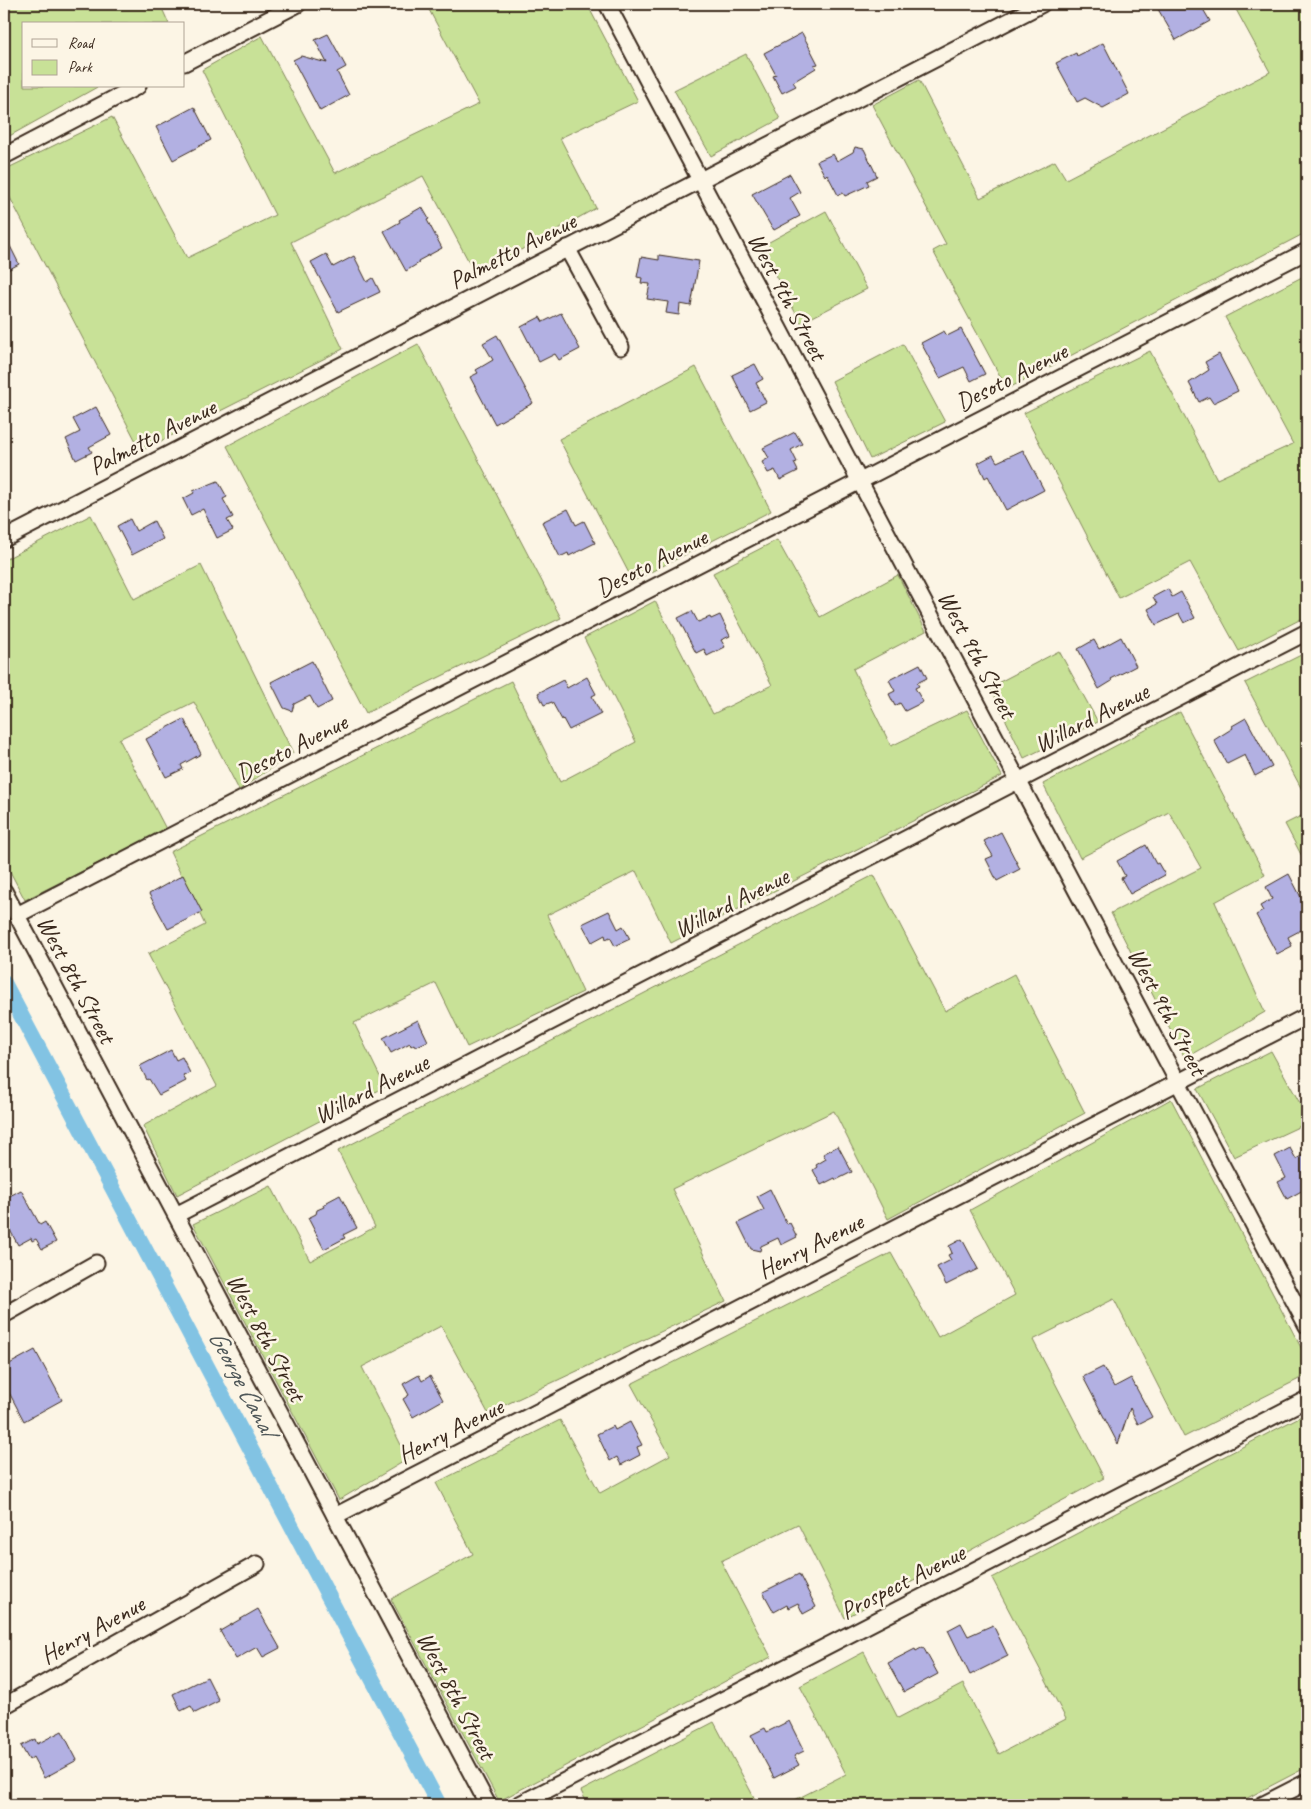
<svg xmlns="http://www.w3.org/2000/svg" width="1311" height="1809" viewBox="0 0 1311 1809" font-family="Caveat,sans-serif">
<rect width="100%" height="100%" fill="#fcf5e5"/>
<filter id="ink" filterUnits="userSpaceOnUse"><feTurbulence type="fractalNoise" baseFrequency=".02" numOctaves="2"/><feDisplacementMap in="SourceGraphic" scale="10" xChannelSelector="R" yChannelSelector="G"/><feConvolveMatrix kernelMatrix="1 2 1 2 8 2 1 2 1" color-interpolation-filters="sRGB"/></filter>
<g filter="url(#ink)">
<g fill="#c8e197" stroke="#82865a">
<path d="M4,4H160L169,24H24V86H99L4,139Z"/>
<path d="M426,4H587L638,101L560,138L596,208L476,275L423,176L291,242L343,349L141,451L4,186V170L112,117L187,258L275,215L202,70L262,36L335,173L479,104Z"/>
<path d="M1233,4H1307V232L1007,389L933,251L946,244L872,105L919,80L980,198L1055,161L1066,179L1270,72Z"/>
<path d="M746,54L780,119L711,156L674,90Z"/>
<path d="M826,211L867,289L801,323L760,247Z"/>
<path d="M1302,277L1307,288V616L1239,651L1190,562L1119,598L1024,413L1150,351L1217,479L1293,444L1225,317Z"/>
<path d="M418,344L561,618L366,713L227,446Z"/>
<path d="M903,344L945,422L870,459L832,381Z"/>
<path d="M696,367L771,511L633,581L559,439Z"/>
<path d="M91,515L134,599L201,565L293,753L239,790L194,702L119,739L166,829L25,900L4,860V560Z"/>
<path d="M777,540L820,617L898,575L926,631L853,669L891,746L967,710L1002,776L671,943L636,871L547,915L583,992L467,1047L436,983L354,1023L385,1087L177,1195L143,1126L217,1086L148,954L205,925L170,852L511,681L560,782L636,742L584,638L655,601L713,714L772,685L713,573Z"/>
<path d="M1059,651L1098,722L1024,758L990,687Z"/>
<path d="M1307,652V799L1245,683Z"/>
<path d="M1180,712L1265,875L1215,902L1265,1012L1185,1058L1111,913L1201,868L1169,812L1080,858L1043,784Z"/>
<path d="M1307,813V866L1285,824Z"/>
<path d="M874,875L945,1011L1014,974L1085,1113L888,1219L834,1111L672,1189L726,1301L488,1413L441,1326L362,1367L408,1459L339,1500L193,1224L271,1186L310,1261L375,1227L338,1151Z"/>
<path d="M1271,1051L1307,1116V1123L1234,1157L1197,1089Z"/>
<path d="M1171,1099L1307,1359V1375L1184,1437L1114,1299L1033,1340L1104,1478L845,1618L798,1524L721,1561L771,1657L499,1801L391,1599L473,1554L436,1483L560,1420L600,1493L670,1455L631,1384L891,1253L938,1337L1015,1295L970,1210Z"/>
<path d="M1307,1413V1767L1234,1805H785L846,1774L800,1686L864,1652L898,1718L963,1684L999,1754L1066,1719L992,1578Z"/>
<path d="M714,1722L758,1805H588L581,1791Z"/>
</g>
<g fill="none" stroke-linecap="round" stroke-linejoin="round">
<path stroke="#82c3e3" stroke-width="16" d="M4,983L439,1805"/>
</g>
<g fill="#b2b0e2" stroke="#3b2a1e">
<path d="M1155,4H1200L1210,21L1176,40Z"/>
<path d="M802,33L818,64L814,65L816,68L793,82L796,86L782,93L773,76L776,75L764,53Z"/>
<path d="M328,34L346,67L337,72L349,95L320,111L293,60L301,56L327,63L315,40Z"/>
<path d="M1103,43L1129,94L1103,108L1085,98L1077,102L1056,63L1076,53L1077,56Z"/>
<path d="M194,107L211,140L173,160L156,127Z"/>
<path d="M855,147L864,149L877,176L867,181L869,185L845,196L843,193L838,195L827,174L825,176L817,161L833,154L837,161L853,152Z"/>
<path d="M790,174L800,192L790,198L800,216L774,230L773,228H772L752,194Z"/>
<path d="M422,207L429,219L427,220L442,248L418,261L419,263L406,271L384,231L400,222L399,220Z"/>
<path d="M4,234L19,264L4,272Z"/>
<path d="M326,254L333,267L354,256L367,282L373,278L380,292L338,312L311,262Z"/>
<path d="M659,255L699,261L691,306L680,304L679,315L666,313L668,302L647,299L650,284L641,283L642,278L637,277L641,257L659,260Z"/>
<path d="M561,313L580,349L559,360L555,354L539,362L521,327L540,317L543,322Z"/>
<path d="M961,329L985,374L971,381L964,367L940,378L921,343L944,331L947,336Z"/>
<path d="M497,335L533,403L495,424L470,377L478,373L476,370L493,360L483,343Z"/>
<path d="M1219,354L1238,391L1213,403L1209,397L1199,402L1189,383L1209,370L1205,362Z"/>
<path d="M755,364L763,379L756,383L766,402L750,410L732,375Z"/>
<path d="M96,407L111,435L89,447L92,452L76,460L66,439L80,432L73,419Z"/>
<path d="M795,432L802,444L791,450L797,462L794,463L798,471L780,480L775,470L768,473L762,462L769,458L763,448Z"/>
<path d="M1023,450L1044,490L1006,510L988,476L985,478L978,463L993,455L997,462Z"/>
<path d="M218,481L227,497L223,499L233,517L227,520L233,530L217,538L203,509L191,515L183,499L194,493L193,491Z"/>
<path d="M568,509L576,525L584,521L595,543L569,556L568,553L560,557L542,522Z"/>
<path d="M130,519L136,531L154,521L163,539L132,555L117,526Z"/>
<path d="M1168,589L1172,597L1181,592L1195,618L1184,623L1179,614L1156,625L1148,609L1157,604L1153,597Z"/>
<path d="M692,611L698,622L710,617L711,619L720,615L730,636L721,640L725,647L707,656L704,649L696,653L678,618Z"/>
<path d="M1121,637L1136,666L1111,679L1112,681L1099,689L1078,649L1094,640L1099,649Z"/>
<path d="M312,661L332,701L317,709L310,696L294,704L292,711L284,708L271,682Z"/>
<path d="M920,664L927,678L917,683L919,686L915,688L923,702L905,711L900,703L895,706L889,694L895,691L889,680Z"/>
<path d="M587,677L596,694L592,696L601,714L569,730L563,719L562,720L552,702L544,705L538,693L563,680L567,688Z"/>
<path d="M1246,718L1272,767L1255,776L1245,755L1227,764L1214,740L1233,728L1232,726Z"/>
<path d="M184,719L201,754L181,765L183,769L166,777L146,739Z"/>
<path d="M1001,832L1020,869L997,881L986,859L993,856L984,841Z"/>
<path d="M1146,845L1156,864L1158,863L1165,875L1130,894L1121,878L1125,876L1117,861Z"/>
<path d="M1289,874L1307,909V927L1288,937L1292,946L1277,954L1256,915L1263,911L1260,906L1272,899L1266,887Z"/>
<path d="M183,875L202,912L168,929L149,894Z"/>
<path d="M609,911L618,929L623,926L630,939L615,946L610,937L606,939L605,935L592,942L582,924Z"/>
<path d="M418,1020L428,1041L415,1047L414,1044L411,1046L410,1043L391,1053L383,1038Z"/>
<path d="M171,1050L176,1060L182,1057L190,1073L183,1076L186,1081L159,1095L149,1079L147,1080L140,1066Z"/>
<path d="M838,1146L852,1172L836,1180L835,1178L821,1185L813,1170L817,1167L816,1165L826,1159L823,1154Z"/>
<path d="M1290,1148L1296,1159L1303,1155L1307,1162V1188L1287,1199L1278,1182L1286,1178L1275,1156Z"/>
<path d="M770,1189L787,1224L790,1223L797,1237L781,1245L778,1238L761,1246L760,1251L751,1249L738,1223L764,1210L757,1196Z"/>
<path d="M21,1190L40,1225L45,1222L56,1242L42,1249L36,1239L32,1241L31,1238L18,1245L4,1219V1199Z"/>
<path d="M340,1195L357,1228L343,1235L345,1238L324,1249L308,1218L316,1214L317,1210L324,1207L323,1205L327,1203V1202Z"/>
<path d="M962,1239L978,1269L946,1285L937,1267L951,1260L948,1255L952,1253L949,1246Z"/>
<path d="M35,1350L62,1400L24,1421L4,1383V1367Z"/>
<path d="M1103,1367L1114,1387L1131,1378L1152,1417L1138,1424L1130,1408L1118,1444L1083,1377Z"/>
<path d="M419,1375L422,1381L430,1376L443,1400L413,1417L403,1399L409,1395L403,1384Z"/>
<path d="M630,1422L642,1445L637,1447L640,1455L621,1465L617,1457L610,1461L597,1434L613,1426L615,1430Z"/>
<path d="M799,1574L816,1607L803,1614L798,1603L788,1608L787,1605L774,1612L763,1592Z"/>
<path d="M258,1609L280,1648L263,1657L257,1647L236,1659L220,1631Z"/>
<path d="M961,1623L968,1636L993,1625L1008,1656L970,1675L948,1630Z"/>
<path d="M923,1647L938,1674L904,1692L888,1663L915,1649L916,1651Z"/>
<path d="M207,1677L219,1701L195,1713L191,1706L181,1711L173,1694Z"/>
<path d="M789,1721L804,1751L794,1756L799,1765L774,1778L751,1735L765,1728L767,1732Z"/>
<path d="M62,1731L77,1760L44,1778L33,1757L29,1760L21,1746L35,1739L37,1744Z"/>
</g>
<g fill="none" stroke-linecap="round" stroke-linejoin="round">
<g stroke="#3b2a1e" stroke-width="19">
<g id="minor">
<path d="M607,4L1307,1326"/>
<path d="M184,63L298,4"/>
<path d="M4,156L138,86"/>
<path d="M567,248L621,347"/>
<path d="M4,539L1042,4"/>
<path d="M4,891L488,1805"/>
<path d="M17,915L1307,251"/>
<path d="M176,1215L1307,632"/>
<path d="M4,1315L96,1263"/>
<path d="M335,1516L1307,1016"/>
<path d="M4,1706L257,1564"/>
<path d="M518,1805L1307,1399"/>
<path d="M1262,1805L1307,1782"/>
</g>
</g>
<use href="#minor" stroke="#fcf5e5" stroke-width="15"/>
</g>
</g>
<g text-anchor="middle" stroke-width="5" stroke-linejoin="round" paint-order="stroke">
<g font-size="25" fill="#3b2a1e" stroke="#fcf5e5">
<text transform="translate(512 250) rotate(-27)" y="9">Palmetto Avenue</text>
<text transform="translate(788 296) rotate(62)" y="9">West 9th Street</text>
<text transform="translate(1011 376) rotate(-27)" y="9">Desoto Avenue</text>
<text transform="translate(152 436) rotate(-27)" y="9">Palmetto Avenue</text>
<text transform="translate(651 562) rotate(-27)" y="9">Desoto Avenue</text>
<text transform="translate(978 654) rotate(62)" y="9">West 9th Street</text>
<text transform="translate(1091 717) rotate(-27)" y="9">Willard Avenue</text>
<text transform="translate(291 747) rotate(-27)" y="9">Desoto Avenue</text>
<text transform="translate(731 902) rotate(-27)" y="9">Willard Avenue</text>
<text transform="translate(77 979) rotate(62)" y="9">West 8th Street</text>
<text transform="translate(1168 1011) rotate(62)" y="9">West 9th Street</text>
<text transform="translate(371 1088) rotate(-27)" y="9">Willard Avenue</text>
<text transform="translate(810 1245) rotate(-27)" y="9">Henry Avenue</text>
<text transform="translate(267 1337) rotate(62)" y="9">West 8th Street</text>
<text transform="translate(450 1430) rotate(-27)" y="9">Henry Avenue</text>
<text transform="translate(902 1581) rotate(-27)" y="9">Prospect Avenue</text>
<text transform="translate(92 1629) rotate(-29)" y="9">Henry Avenue</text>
<text transform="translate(457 1695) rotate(62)" y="9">West 8th Street</text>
</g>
<g font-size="26" font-style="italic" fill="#505859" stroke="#fcf5e5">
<text transform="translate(243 1382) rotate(62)" y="9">George Canal</text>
</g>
</g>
<rect width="1311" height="1809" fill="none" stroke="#fcf5e5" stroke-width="20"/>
<rect x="10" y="10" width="1291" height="1789" fill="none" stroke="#3b2a1e" stroke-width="2" filter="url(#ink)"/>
<rect x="22" y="22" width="162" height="65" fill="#fcf5e5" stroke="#afa495"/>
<rect x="32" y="39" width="25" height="8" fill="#fcf5e5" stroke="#afa495"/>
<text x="68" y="48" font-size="15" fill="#3b2a1e">Road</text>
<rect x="32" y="60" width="25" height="15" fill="#c8e197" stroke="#afa495"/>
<text x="68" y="72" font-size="15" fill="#3b2a1e">Park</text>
</svg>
